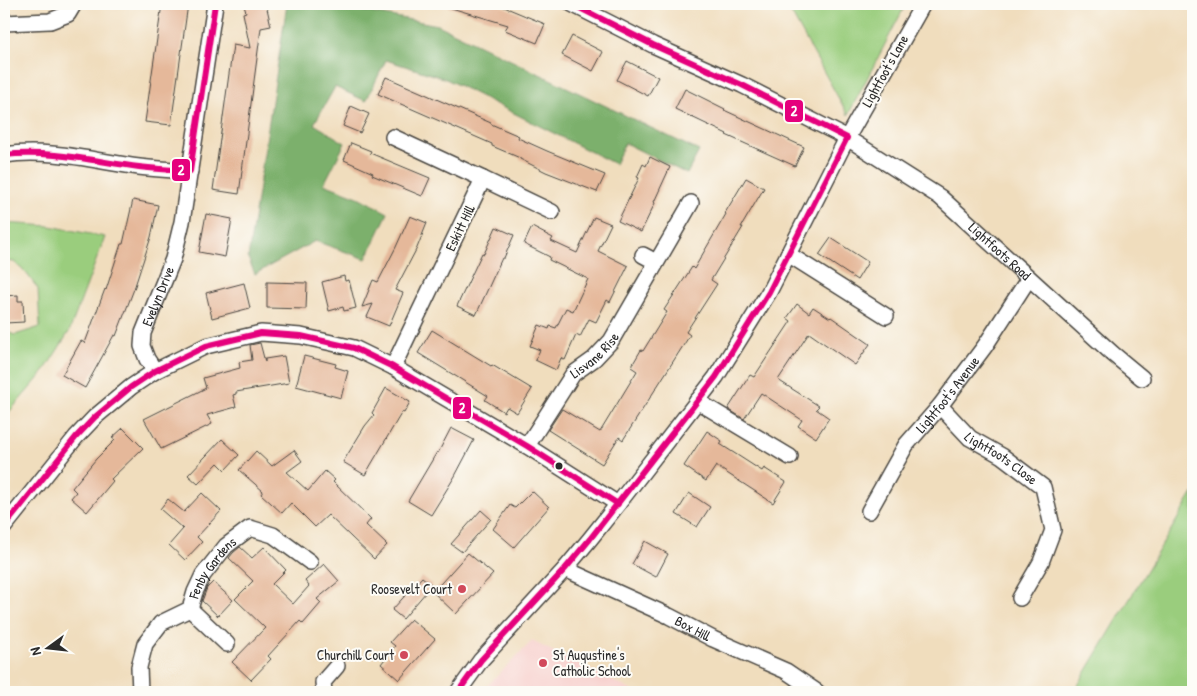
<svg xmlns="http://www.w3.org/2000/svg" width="1197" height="696" viewBox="0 0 1197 696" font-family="'Patrick Hand',sans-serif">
<rect width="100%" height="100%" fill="#fdfcf7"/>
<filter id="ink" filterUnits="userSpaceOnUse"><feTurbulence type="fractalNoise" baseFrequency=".02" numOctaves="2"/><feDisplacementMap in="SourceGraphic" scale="10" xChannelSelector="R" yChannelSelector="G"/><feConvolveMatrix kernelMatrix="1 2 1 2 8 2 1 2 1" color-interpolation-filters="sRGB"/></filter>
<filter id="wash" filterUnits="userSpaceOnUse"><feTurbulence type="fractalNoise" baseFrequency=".0096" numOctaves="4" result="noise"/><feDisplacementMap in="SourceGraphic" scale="20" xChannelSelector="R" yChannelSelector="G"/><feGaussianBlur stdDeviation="1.12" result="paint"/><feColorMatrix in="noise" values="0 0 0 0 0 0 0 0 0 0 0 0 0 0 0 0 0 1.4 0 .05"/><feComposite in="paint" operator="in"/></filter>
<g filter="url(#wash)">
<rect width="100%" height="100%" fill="#f0ddbd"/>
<path fill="#f7d0cd" d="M532,641L635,692H482L487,686Z"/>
<g fill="#9acd7d" stroke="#627c54">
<path d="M786,4H906L848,115Z"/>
<path d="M4,223L50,226L105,237L69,332L43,373L4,418V331L15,335L40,327L38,289L27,274L14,262L4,261Z"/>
<path d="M1193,493V692H1074Z"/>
</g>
<path fill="#7bb06c" stroke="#536e4c" d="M287,4H326L438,25L699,151L687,174L625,143L615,164L446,79L386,60L366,101L335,87L314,124L345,143L324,184L358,197L388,213L366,259L315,241L255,274L248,258Z"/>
<g id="blocks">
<g fill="#e5b89a">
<path d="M162,4H188L171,125L145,122Z"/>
<path d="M255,4H266L271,26L261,28L239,194L213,190L233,45L250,48L243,13L246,12L244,6Z"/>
<path d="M449,4H497L545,24L537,43L505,30L508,25L448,7Z"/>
<path d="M572,36L603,52L593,71L562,55Z"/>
<path d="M627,61L658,77L648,96L617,80Z"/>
<path d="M386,77L491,123V124L519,136L518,138L547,151L605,175L597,192L546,172L520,159V158L492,146V144L378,94Z"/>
<path d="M685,89L725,109L724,110L804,147L795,166L726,135L727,134L675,109Z"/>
<path d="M351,106L369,114L360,133L343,126Z"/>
<path d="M351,143L371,151L370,153L430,178L422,196L372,175L373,173L344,160Z"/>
<path d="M650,157L670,167L654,202L655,203L641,232L618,221L639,178L637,177L643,164L646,166Z"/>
<path d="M746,178L764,188L741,227H743L711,280L717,284L686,332L690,335L623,440L619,437L602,464L548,430L562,409L600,432L637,371L631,367L641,350L643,351L667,312L664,310L692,267L694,269L726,214L725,213Z"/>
<path d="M133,200L158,205L151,237L134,289L116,336L114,335L85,388L62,375L81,341L85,343L105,289L106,290L121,244H123Z"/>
<path d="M206,214L232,219L225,257L199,252Z"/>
<path d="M410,216L427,223L417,248L395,290L403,293L389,326L367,317L373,304L362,307L373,280L378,282L396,247Z"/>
<path d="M594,217L611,224L598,251L628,266L610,302L607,300L596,322L589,319L580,337L576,335L565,360L561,358L556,370L535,360L540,350L530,346L539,325L549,329L550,326L556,328L566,308L573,311L588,279L549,260L550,257L524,244L532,227L553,238L551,241L577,253Z"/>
<path d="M496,227L514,235L504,258H502L476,315L457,306L482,253L484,254Z"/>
<path d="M831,238L868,262L857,280L819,255Z"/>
<path d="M344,276L345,281L349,280L356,308L344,311L343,307L329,311L322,282Z"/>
<path d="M267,282L307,283L306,309L267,308Z"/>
<path d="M244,283L250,308L212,318L206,293Z"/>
<path d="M18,295V301H23L24,322L5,323L4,296Z"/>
<path d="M797,304L809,313L813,307L830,318L831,317L870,344L855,365L809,333L778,380L819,406L816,409L829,418L816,438L798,426L802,420L761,393L744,419L728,409L750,375L754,377L791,321L787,318Z"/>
<path d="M432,330L491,366L492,365L532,389L517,413L507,407L504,412L485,400L488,396L418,353Z"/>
<path d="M260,343L265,362V359L284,356L289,383L236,392V394L233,395L236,407L207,415L212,424L161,449L144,419L206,388L203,378L240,368L239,362L252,360L250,345Z"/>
<path d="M304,356L336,364L335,367L348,371L341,398L296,386Z"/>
<path d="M386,388L410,402L404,413L402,412L365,475L343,462L365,426L374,415L372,413Z"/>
<path d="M123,428L143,448L111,479L113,481L87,512L71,498L76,492L72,488L96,459L115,440L112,438Z"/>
<path d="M451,428L474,440L455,476L431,515L408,501L437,452L438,453Z"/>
<path d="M707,431L722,441L720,444L762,471L764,468L786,482L773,503L716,466L706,481L684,466Z"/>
<path d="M222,439L239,455L225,470L218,463L198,484L188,475Z"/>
<path d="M294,450L302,461L287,472L308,491L325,471L335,480L333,482L371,519L366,525L387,545L374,559L328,515L315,527L291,503L282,513L261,494L263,491L239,470L256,451L272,466Z"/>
<path d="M532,491L549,507L514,547L493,529L510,505L515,508Z"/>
<path d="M202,493L221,511L197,537L202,542L185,560L169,545L183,529L160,509L168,499L184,512Z"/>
<path d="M689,493L710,507L697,527L676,514Z"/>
<path d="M481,510L491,519L462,552L451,544Z"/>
<path d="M645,541L668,554L656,577L632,564Z"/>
<path d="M240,547L252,558L264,547L286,570L272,584L293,604L309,586L305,581L324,564L339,581L317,599L321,603L303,624L300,621L268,656L271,659L251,680L232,662L265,628L235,599L253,581L229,558L233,553Z"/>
<path d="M468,553L493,574L456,614L433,592Z"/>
<path d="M422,577L432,585L403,619L392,610Z"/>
<path d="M213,582L233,600L218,616L202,601L207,588Z"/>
<path d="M411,619L435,639L399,680L381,664L395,646L390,642Z"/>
</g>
</g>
</g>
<g filter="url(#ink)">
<use href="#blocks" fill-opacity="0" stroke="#494641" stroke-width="1"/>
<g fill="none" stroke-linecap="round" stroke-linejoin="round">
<g stroke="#494641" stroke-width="18">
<g id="street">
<path id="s1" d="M923,4L847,138L940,197L1113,354L1142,378"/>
<path d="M4,23L50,21L68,14L74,4"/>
<path d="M393,137L483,179L393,367"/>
<path d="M4,155C48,148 95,161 139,167C156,169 173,170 190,171"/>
<path d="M483,179L552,212"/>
<path d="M788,254L886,316"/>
<path d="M643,255L656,262"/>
<path id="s2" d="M155,371L147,359L142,346L143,333L173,259L182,222L215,4"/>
<path d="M697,401L790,457"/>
<path id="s3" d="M940,406L970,438L1002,456L1043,487L1053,530L1041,562L1020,598"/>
<path id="s4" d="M527,446L573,374L594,359L611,341L691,203"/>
<path id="s5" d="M869,511L906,445L940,406L985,346L1029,278"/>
<path d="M4,527L76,437L95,417L131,387L155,371L206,346L261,333L301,336L354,348L393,367L527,446L618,504"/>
<path id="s6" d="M565,569L669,616L713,639L786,671L817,692"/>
<path d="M190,609L227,644"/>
<path id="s7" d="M140,692L139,667L145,644L161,623L190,609L195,592L203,575L226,546L250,528L273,535L310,562"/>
<path d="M324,692L323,682L337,666"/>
<path d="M458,692L481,660L565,569L590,539L618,504L716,377L769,292L847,138L742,85L653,45L572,4"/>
</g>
</g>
<use href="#street" stroke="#fff" stroke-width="15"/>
<g stroke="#fdfcf7" stroke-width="10">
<g id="bus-1">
<path d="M4,155C51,150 93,161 139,167C156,169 173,170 190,171L215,4"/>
<path d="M4,527L76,437L95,417L131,387L155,371L206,346L261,333L301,336L354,348L393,367L527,446L618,504"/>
<path d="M458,692L481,660L565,569L590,539L716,377L769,292L847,138L742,85L653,45L572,4"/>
</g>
</g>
<use href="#bus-1" stroke="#e5007d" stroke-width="6"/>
</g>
</g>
<circle fill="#2b2b2b" stroke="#fdfcf7" stroke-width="2" cx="559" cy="466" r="4.5"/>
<g fill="#d1495b" stroke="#fdfcf7" stroke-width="2">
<circle cx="462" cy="589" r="5"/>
<circle cx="404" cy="655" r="5"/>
<circle cx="543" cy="663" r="5"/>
</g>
<g text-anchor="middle" stroke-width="4" stroke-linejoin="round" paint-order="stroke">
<g font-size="14" fill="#2b2b2b" stroke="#fdfcf7">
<text transform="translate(885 71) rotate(-61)" y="5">Lightfoot's Lane</text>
<text transform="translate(460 228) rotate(-64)" y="5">Eskitt Hill</text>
<text dy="5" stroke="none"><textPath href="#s1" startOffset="345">Lightfoots Road</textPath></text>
<text dy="5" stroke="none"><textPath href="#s2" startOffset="81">Evelyn Drive</textPath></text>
<text dy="5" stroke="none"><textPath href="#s4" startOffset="114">Lisvane Rise</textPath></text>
<text dy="5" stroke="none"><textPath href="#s5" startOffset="141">Lightfoot's Avenue</textPath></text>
<text dy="5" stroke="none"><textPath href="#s3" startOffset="81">Lightfoots Close</textPath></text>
<text dy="5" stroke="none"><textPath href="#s7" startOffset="155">Fenby Gardens</textPath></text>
<text dy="5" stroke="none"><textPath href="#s6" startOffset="141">Box Hill</textPath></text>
</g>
<g font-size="14" fill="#2b2b2b" stroke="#fdfcf7" text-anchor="end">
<text x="452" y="594">Roosevelt Court</text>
<text x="394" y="660">Churchill Court</text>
<text x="553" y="660" text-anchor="start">St Augustine's<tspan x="553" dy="16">Catholic School</tspan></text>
</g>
</g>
<g stroke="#fdfcf7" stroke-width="2">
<rect x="784" y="99" width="20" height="24" rx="5" fill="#e5007d"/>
<rect x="171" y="158" width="20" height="24" rx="5" fill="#e5007d"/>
<rect x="452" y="396" width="20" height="24" rx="5" fill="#e5007d"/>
</g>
<g font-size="14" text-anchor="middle" font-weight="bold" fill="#fff">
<text x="794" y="116">2</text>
<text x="181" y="175">2</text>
<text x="462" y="413">2</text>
</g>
<rect width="1197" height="696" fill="none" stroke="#fdfcf7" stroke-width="20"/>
<g transform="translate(48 648) rotate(255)" stroke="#fdfcf7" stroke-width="4" paint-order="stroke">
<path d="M0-4L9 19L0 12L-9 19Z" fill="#2b2b2b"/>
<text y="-8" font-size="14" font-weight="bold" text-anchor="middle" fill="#2b2b2b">N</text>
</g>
</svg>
